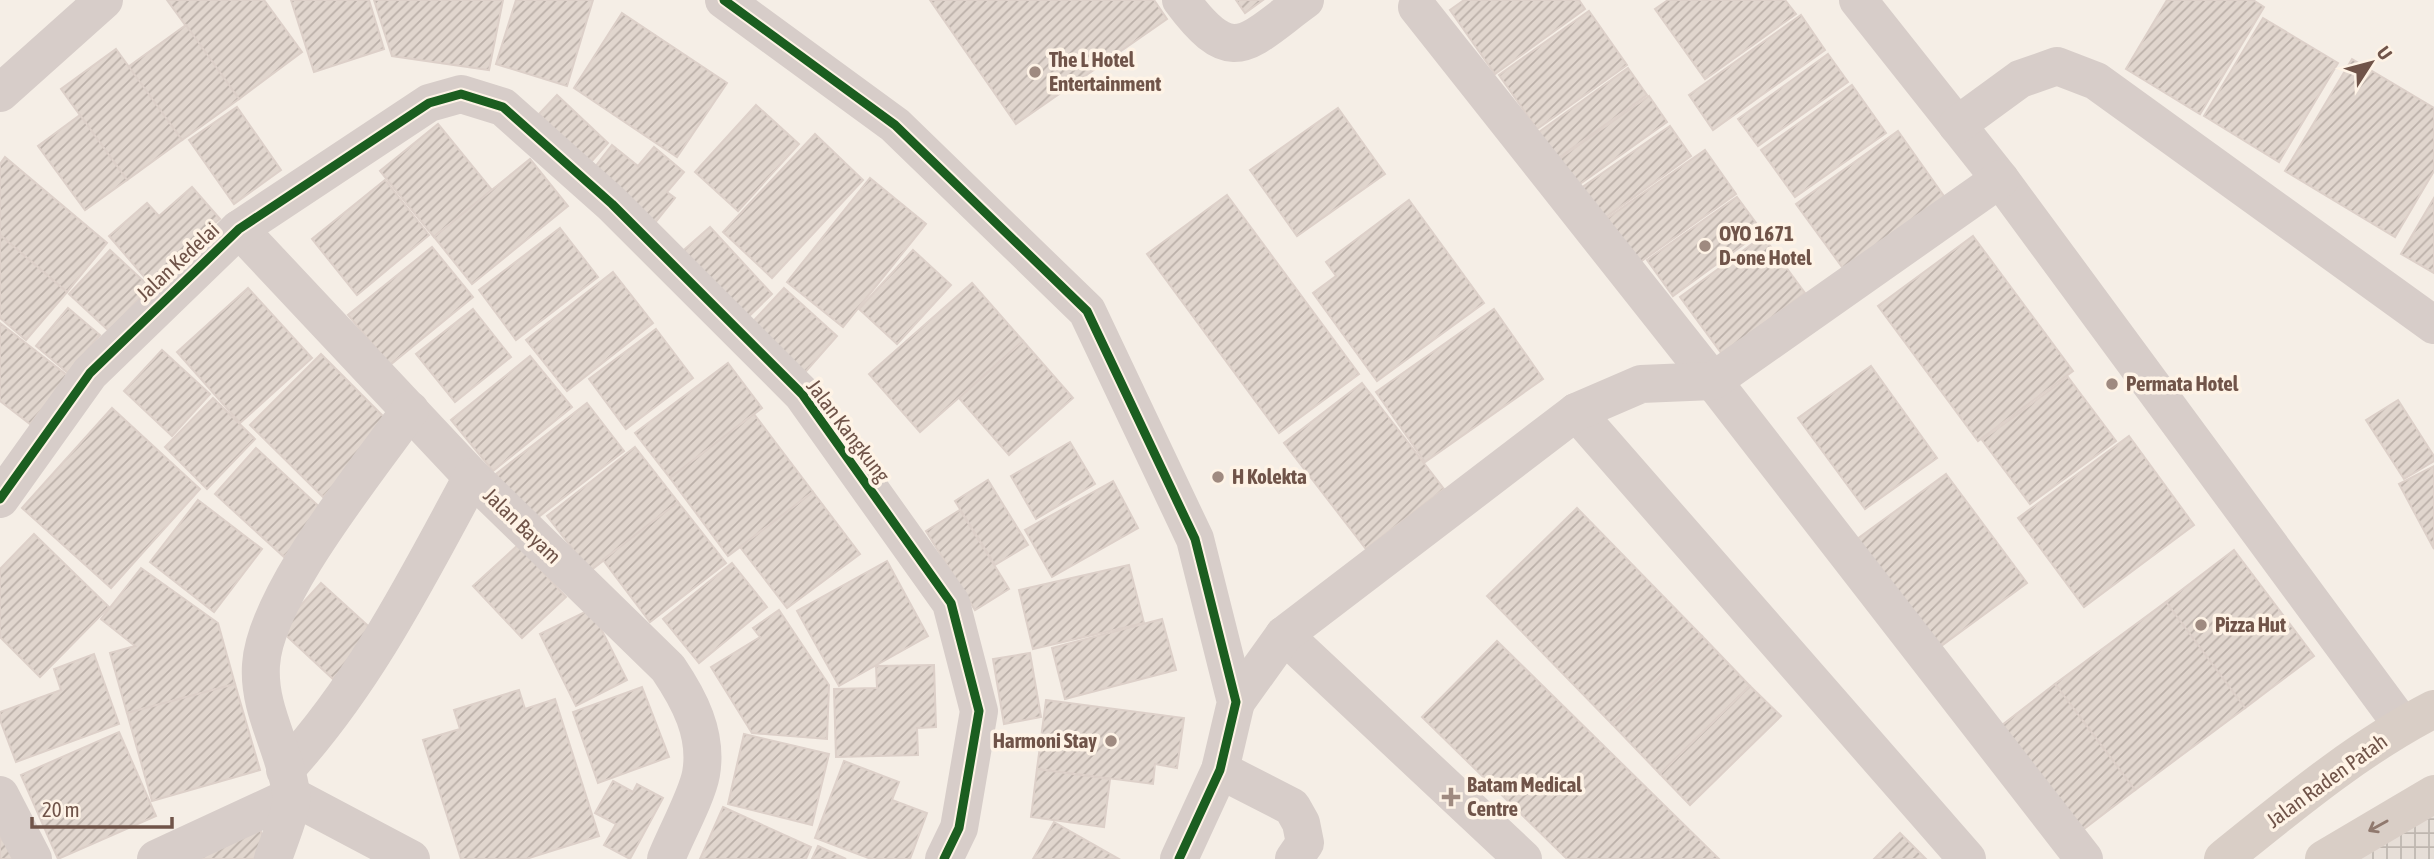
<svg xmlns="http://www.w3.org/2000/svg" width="2434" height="859" viewBox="0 0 2434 859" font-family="'Asap Condensed',sans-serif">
<defs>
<pattern id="industrial-grid" width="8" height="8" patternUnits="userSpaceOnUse" patternTransform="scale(1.75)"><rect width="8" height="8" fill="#e6ded7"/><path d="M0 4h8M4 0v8" fill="none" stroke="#bfb7b0"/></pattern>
<pattern id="building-hatch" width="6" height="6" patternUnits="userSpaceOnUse" patternTransform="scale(1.75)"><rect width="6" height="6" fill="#e1d6ce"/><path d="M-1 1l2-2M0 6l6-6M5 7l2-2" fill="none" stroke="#bbb0a9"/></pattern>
</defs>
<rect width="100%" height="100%" fill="#f5eee6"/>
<path fill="url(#industrial-grid)" d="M2434,798V859H2344Z"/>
<g fill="url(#building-hatch)" stroke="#ddd0c9" stroke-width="2">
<path d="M167,0H264L302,52L239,99Z"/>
<path d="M291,0H369L384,49L314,72Z"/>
<path d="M374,0H503L489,70L392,56Z"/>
<path d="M516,0H593L567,86L496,64Z"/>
<path d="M930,0H1154L1167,19L1016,124Z"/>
<path d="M1236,0H1263L1245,13Z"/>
<path d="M1464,0H1579L1585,9L1495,74L1450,10Z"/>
<path d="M1668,0H1785L1796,14L1705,79L1655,9Z"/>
<path d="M2167,0H2253L2264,7L2200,114L2126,69Z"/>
<path d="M1589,11L1627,65L1537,129L1499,75Z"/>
<path d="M622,13L727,83L677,157L574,88Z"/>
<path d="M1801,15L1825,50L1713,130L1689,95Z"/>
<path d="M2263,18L2338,63L2279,162L2204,116Z"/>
<path d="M186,25L239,99L182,140L128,67Z"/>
<path d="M116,49L182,140L127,180L61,89Z"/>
<path d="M1828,54L1848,82L1758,146L1738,119Z"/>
<path d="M2352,59L2434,108V171L2395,237L2285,171Z"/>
<path d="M1628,68L1647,95L1557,159L1539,132Z"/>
<path d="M1852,85L1886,133L1795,197L1761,150Z"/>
<path d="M557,95L608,143L590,163L539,114Z"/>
<path d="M1649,96L1667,122L1577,186L1559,159Z"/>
<path d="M756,105L799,144L738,211L695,172Z"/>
<path d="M237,107L281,170L234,204L189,140Z"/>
<path d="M1338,108L1385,174L1297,236L1250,170Z"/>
<path d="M80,115L127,180L85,210L38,146Z"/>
<path d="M438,124L492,190L434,237L380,171Z"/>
<path d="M1670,126L1691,156L1603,219L1581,188Z"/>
<path d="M1898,131L1946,199L1845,271L1796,204Z"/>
<path d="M815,134L863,180L772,278L723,232Z"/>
<path d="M612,145L638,166L654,147L684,172L667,192L675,198L654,224L591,172Z"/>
<path d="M1705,150L1736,194L1633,267L1602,222Z"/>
<path d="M5,157L107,243L67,292L0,235V164Z"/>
<path d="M530,159L568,206L472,284L434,237Z"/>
<path d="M870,178L926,224L843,327L787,282Z"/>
<path d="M385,180L429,235L357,295L312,239Z"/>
<path d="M192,187L220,219L188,246L192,251L153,287L109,236L147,203L159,216Z"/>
<path d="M1227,195L1359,374L1279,433L1147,254Z"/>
<path d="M1737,197L1762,231L1673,296L1647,260Z"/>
<path d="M2434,198V273L2401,254Z"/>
<path d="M1409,200L1484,303L1377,381L1313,293L1336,276L1326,262Z"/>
<path d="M710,227L772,294L741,324L678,255Z"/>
<path d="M560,228L598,277L516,340L479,290Z"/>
<path d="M0,235L67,292L26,340L0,318Z"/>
<path d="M1763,236L1805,293L1722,354L1680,297Z"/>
<path d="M1973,236L2073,371L1978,441L1878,306Z"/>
<path d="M432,247L473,297L390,365L348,315Z"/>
<path d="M110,250L150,287L109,331L69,294Z"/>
<path d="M913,250L951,285L897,344L859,309Z"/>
<path d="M613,272L653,323L567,391L526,340Z"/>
<path d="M972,283L1023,341L920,432L869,374Z"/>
<path d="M248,288L312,358L240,423L177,352Z"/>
<path d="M784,288L837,336L800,378L746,329Z"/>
<path d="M68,308L100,335L68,373L36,346Z"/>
<path d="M473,309L511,357L455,402L416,354Z"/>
<path d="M1494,309L1543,379L1425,462L1376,392Z"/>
<path d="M0,323L68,376L30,424L0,401Z"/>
<path d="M656,329L693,378L626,429L589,379Z"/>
<path d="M1023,341L1073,398L1009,455L959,398Z"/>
<path d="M162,350L210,394L172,436L124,391Z"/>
<path d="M321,354L394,427L323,497L250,425Z"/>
<path d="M530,356L572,407L493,471L451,420Z"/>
<path d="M728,363L762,408L670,478L635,433Z"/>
<path d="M1871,366L1937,458L1865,509L1798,418Z"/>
<path d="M2068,377L2116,441L2030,504L1982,440Z"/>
<path d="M1362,383L1444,489L1366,549L1284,443Z"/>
<path d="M213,398L255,439L207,489L165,447Z"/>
<path d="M2398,400L2434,456V461L2404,479L2366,420Z"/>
<path d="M587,403L624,451L532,522L496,474Z"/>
<path d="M112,408L200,489L111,588L22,508Z"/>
<path d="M754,414L813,492L728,556L670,478Z"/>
<path d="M2129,436L2194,525L2084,607L2018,518Z"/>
<path d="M1070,442L1095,484L1036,519L1011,476Z"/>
<path d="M635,447L678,502L590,571L547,516Z"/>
<path d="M256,448L326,513L284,557L215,494Z"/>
<path d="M2434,466V549L2399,484Z"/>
<path d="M1946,474L2027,583L1933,652L1853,542Z"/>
<path d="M988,480L1028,545L995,565L955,501Z"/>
<path d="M1113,481L1138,528L1052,577L1025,530Z"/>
<path d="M813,492L860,554L787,608L740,547Z"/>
<path d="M198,500L262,549L214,612L150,562Z"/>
<path d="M678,502L726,563L650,622L603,560Z"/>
<path d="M1577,508L1702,636L1612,724L1487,596Z"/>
<path d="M960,510L1009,589L975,610L926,531Z"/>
<path d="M34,534L109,607L40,677L0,637V569Z"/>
<path d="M518,545L566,597L522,638L473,586Z"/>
<path d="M2234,550L2314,656L2245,708L2166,602Z"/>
<path d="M887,561L928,636L839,686L797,611Z"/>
<path d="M732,563L767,607L699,663L663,619Z"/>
<path d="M1129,565L1144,623L1033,649L1019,590Z"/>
<path d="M141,568L218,623L235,684L127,713L110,653L135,646L101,619Z"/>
<path d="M321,583L376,633L333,679L279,629Z"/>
<path d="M2166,602L2245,708L2135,790L2055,684Z"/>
<path d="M591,609L627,680L576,706L540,634Z"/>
<path d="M779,610L829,685L827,739L752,733L711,667L760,637L753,628Z"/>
<path d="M1162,619L1176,670L1065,699L1052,648Z"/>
<path d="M1702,636L1750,686L1660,774L1612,724Z"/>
<path d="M1497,641L1719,859H1567L1422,717Z"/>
<path d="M1030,653L1041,717L1004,724L993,659Z"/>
<path d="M94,654L119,724L16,762L0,720V712L61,690L54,669Z"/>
<path d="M934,665L936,727L917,728L918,755L836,757L834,689L877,688L876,666Z"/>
<path d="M235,684L260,770L152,801L127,713Z"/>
<path d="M2055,684L2135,790L2076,835L1997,729Z"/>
<path d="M1750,686L1781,716L1690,805L1660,774Z"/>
<path d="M642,687L669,757L598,783L573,712Z"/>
<path d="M519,690L525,709L555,699L599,836L526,859H461L423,740L460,729L454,710Z"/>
<path d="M1046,700L1184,718L1177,768L1155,764L1153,784L1037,769Z"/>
<path d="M119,732L156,816L58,859L21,775Z"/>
<path d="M744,734L829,754L812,825L728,804Z"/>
<path d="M844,761L899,782L892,800L927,813L910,859H871L815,838Z"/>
<path d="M1037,769L1110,779L1104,827L1031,817Z"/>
<path d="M613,781L633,792L637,784L663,798L630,859L604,845L616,824L595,813Z"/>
<path d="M723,807L811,847L806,859H700Z"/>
<path d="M1054,822L1119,859H1033Z"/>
<path d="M259,826L270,859H195Z"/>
<path d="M1900,833L1926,859H1874Z"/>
<path d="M0,837L17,859H0Z"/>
<path d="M818,846L846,859H812Z"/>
</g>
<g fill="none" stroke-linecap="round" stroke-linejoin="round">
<g stroke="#d7cdc9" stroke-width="38">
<path d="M724,0L895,125L1087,311L1195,539L1236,702L1220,770L1179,859"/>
<path d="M1181,0C1233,70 1246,43 1305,0"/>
<path d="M1858,0L2000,179L2402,725"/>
<path d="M1417,7L1713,381L2084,859"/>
<path d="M0,93L104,0"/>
<path d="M1957,125L2020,79L2057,66L2096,81L2434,325"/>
<path d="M239,229L472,477L668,668C689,699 708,734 701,774C697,796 675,836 666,859"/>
<path d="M1576,412L1967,859"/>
<path d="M0,499L90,373L239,229L429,103L461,94L503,107L612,204L802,394L951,603L979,711L959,828L944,859"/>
<path d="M1284,635L1523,859"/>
<path d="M1236,702L1284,635L1576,412L1641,384L1713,381L2000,179"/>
<path d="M285,770C364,684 417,579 472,477"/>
<path d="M1220,770L1292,807L1301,823L1305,843L1294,859"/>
<path d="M0,795L33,859"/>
<path d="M156,859L292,796L411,859"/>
<path d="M273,859C278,843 294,807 291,793C285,748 258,711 261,665C265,595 368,470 410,410"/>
</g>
<g stroke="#d9cec6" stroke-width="38">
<path d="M2223,859C2290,805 2358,748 2434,709"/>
<path d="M2324,859L2434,794"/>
</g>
<g stroke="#fef3e6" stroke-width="13">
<g id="cycleway">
<path d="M724,0L895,125L1087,311L1195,539L1236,702L1220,770L1179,859"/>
<path d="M0,499L90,373L239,229L429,103L461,94L503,107L612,204L802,394L951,603L979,711L959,828L944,859"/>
</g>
</g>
<use href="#cycleway" stroke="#1b5e20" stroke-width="9"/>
</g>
<defs><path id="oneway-shaft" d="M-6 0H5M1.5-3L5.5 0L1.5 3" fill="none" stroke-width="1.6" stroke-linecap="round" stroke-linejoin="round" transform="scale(1.75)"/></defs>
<use stroke="#90796e" href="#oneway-shaft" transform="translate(2378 826) rotate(151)"/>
<g fill="#9f8a80" stroke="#fef3e6" stroke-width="2.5">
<circle cx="1035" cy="72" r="7"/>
<circle cx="1705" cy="246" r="7"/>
<circle cx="2112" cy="384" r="7"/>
<circle cx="1218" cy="477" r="7"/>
<circle cx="2201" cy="625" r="7"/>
<circle cx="1111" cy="741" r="7"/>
<path d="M1447.5 786.5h7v7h7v7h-7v7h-7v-7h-7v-7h7z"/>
</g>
<g text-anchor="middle" stroke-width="7" stroke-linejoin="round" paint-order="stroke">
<g font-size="21" font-weight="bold" fill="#705449" stroke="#fef3e6" text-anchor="start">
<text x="1049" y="67">The L Hotel<tspan x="1049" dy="24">Entertainment</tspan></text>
<text x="1719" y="241">OYO 1671<tspan x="1719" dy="24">D-one Hotel</tspan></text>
<text x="2126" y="391">Permata Hotel</text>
<text x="1232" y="484">H Kolekta</text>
<text x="2215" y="632">Pizza Hut</text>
<text x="1097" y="748" text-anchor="end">Harmoni Stay</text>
<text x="1467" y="792">Batam Medical<tspan x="1467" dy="24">Centre</tspan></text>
</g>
<g font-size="21" fill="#705449" stroke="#fef3e6">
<text transform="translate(178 262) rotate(-43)" y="7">Jalan Kedelai</text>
<text transform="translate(848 431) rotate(53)" y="7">Jalan Kangkung</text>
<text transform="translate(522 526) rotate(44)" y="7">Jalan Bayam</text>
<text transform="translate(2327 781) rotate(-36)" y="7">Jalan Raden Patah</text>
</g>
</g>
<g transform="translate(2371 63) rotate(54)" stroke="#fef3e6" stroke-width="5" paint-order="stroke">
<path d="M0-5L12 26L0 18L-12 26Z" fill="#705449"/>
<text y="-10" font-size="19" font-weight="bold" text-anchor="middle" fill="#705449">U</text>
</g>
<path d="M32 817v10h140v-10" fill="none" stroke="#705449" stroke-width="3.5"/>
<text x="42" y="817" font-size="21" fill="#705449" stroke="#fef3e6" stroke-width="5" paint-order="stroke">20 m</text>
</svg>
